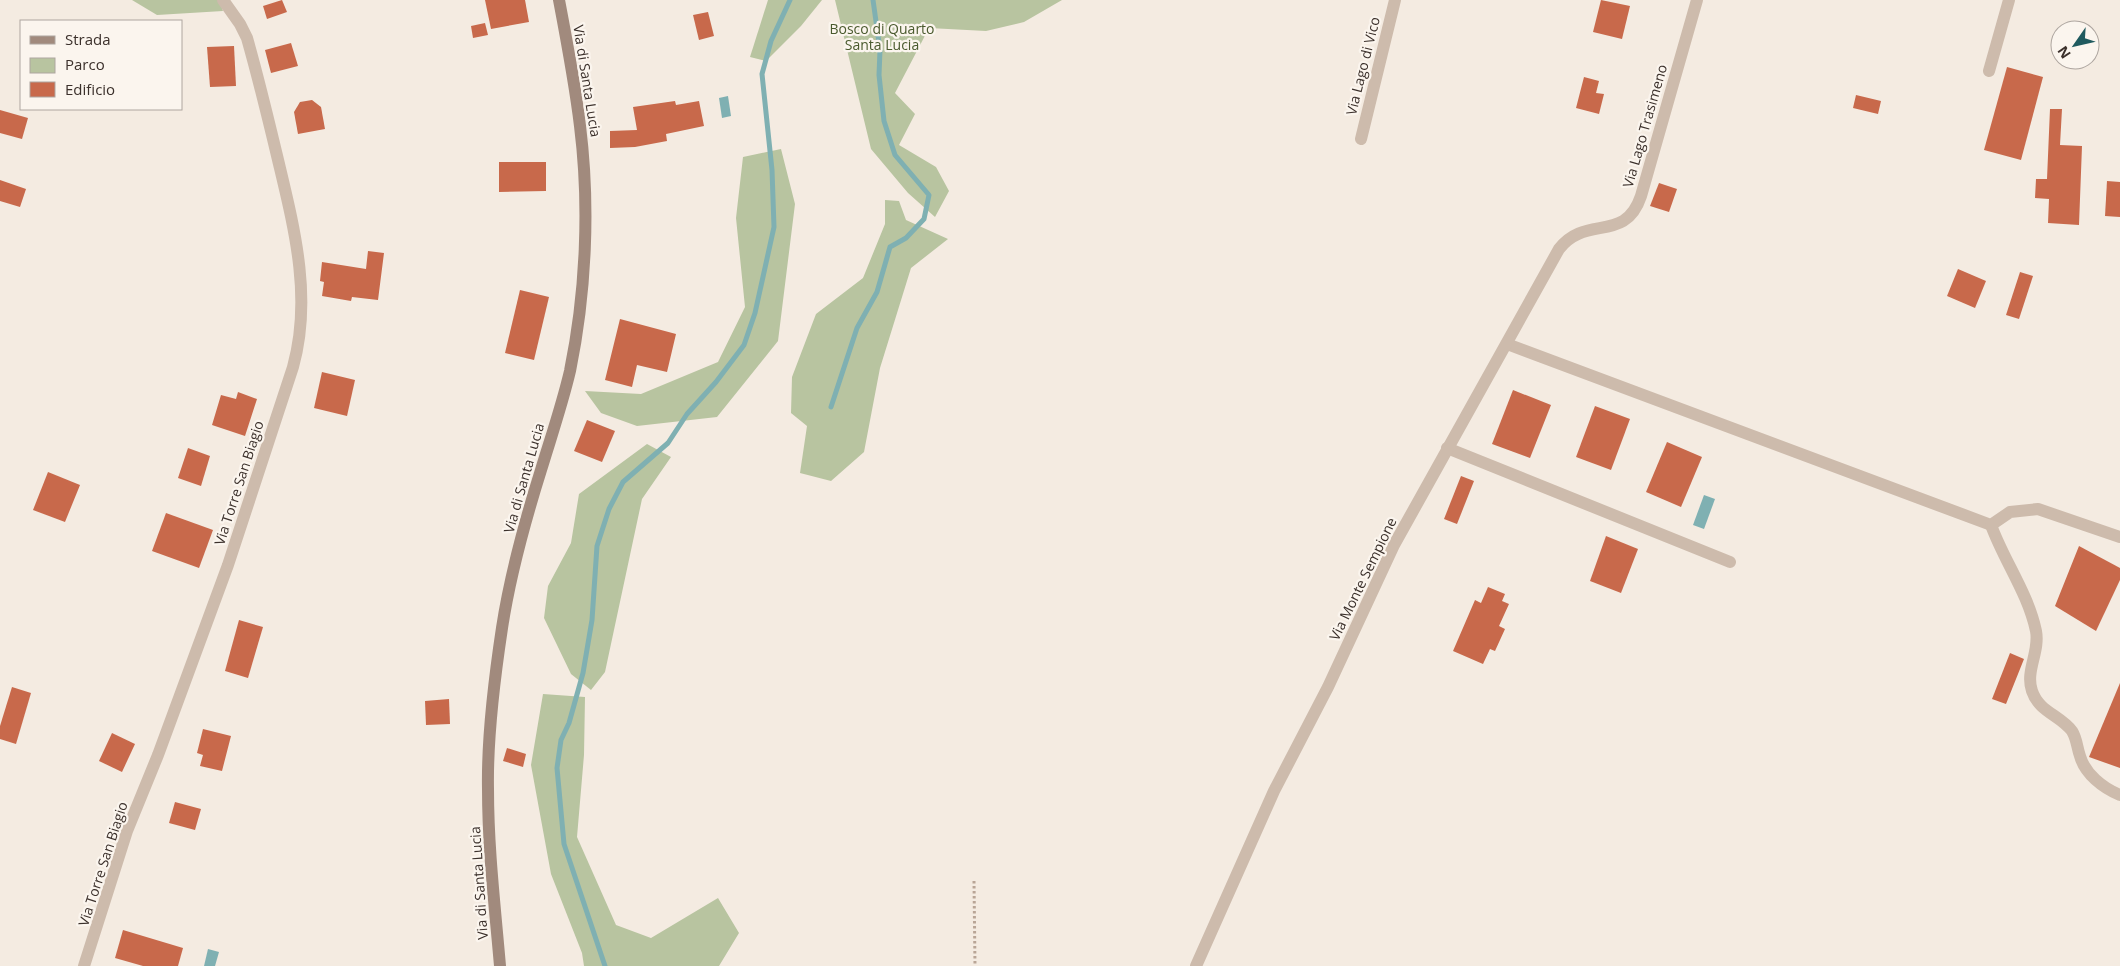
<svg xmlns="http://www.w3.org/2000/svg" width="2120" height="966" viewBox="0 0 2120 966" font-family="'Open Sans',sans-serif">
<rect width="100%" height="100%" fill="#f4ebe1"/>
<g fill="#b8c4a0">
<path d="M132,0H219L223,11L157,15Z"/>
<path d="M768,0H822L801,26L766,61L750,57Z"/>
<path d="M835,0H1062L1024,22L986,31L929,28L895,93L915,114L899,145L936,167L949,191L935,217L908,193L871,149Z"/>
<path d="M781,149L795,204L778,341L717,417L637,426L601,413L585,391L641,394L718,362L745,307L736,218L743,157Z"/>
<path d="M885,200L899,201L906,220L948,239L911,268L880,368L864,452L831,481L800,473L807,426L791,413L792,377L816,314L863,278L885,224Z"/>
<path d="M647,444L671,457L642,499L605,672L591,690L571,674L544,618L548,586L571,543L579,494Z"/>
<path d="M543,694L585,697L584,755L577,837L616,925L651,938L718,898L739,933L719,966H584L582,953L551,874L531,765Z"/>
</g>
<g fill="#7fb0b2">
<path d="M728,96L731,116L722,118L719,98Z"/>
<path d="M1704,495L1715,499L1704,529L1693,525Z"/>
<path d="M208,949L219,952L215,966H204Z"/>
</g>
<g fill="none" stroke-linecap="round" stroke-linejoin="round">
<g stroke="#7fb0b2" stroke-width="5">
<path d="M831,407L857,328L877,292L890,247L906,238L924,219L929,195L895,155L884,121L879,75L880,50L873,0"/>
<path d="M605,966L564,844L557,768L561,740L569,723L583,673L592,620L597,546L609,509L623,482L668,443L687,414L716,382L744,345L755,313L774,227L772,170L762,74L771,41L790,0"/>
</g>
</g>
<g fill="#c8694b">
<path d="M282,0L287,12L267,19L263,6Z"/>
<path d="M485,0H525L529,22L491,29Z"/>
<path d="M1601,0L1630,6L1622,39L1593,32Z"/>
<path d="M708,12L714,36L699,40L693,15Z"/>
<path d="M485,23L488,35L473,38L471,26Z"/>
<path d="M291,43L298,66L271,73L265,50Z"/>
<path d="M234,46L236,86L210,87L207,47Z"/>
<path d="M2007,67L2043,77L2021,160L1984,150Z"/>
<path d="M1584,77L1599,81L1596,93L1604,94L1599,114L1576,108Z"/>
<path d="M1856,95L1881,101L1878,114L1853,108Z"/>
<path d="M312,100L321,107L325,129L298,134L294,112L300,102Z"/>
<path d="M675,101L676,105L699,101L704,126L666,134L667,141L635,147L610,148V131L637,130L633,107Z"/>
<path d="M2050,109H2062L2060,145L2082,146L2079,225L2048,223L2049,199L2035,198L2036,179H2047Z"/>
<path d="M0,110L28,118L22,139L0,133Z"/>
<path d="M499,162H546V191L499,192Z"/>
<path d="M0,180L26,189L20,207L0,201Z"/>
<path d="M2107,181L2120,182V217L2105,216Z"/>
<path d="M1659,183L1677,189L1669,212L1650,206Z"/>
<path d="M368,251L384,253L378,300L352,297L351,301L322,296L324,282L320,281L322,262L366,269Z"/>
<path d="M1958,269L1986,281L1975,308L1947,296Z"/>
<path d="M2020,272L2033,276L2019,319L2006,315Z"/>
<path d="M520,290L549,297L534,360L505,353Z"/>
<path d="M620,319L676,334L667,372L637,365L632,387L605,380Z"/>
<path d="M322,372L355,380L347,416L314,408Z"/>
<path d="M1513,390L1551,405L1530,458L1492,444Z"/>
<path d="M238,392L257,399L245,436L212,425L221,395L236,399Z"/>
<path d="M1595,406L1630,419L1611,470L1576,457Z"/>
<path d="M587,420L615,431L602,462L574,451Z"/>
<path d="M1667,442L1702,457L1681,507L1646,492Z"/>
<path d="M188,448L210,456L201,486L178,478Z"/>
<path d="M48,472L80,485L65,522L33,510Z"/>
<path d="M1461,476L1474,481L1457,524L1444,519Z"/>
<path d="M166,513L213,530L199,568L152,551Z"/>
<path d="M1606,536L1638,549L1621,593L1590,581Z"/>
<path d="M2079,546L2120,568V580L2096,631L2055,606Z"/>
<path d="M1488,587L1505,594L1502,601L1509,604L1499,626L1505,629L1495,651L1490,649L1483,664L1453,651L1475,600L1481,603Z"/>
<path d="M239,620L263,627L248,678L225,671Z"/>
<path d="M2010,653L2024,659L2006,704L1992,699Z"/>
<path d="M2120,683V768L2089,757Z"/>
<path d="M12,687L31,693L16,744L0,739V726Z"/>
<path d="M449,699L450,724L426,725L425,701Z"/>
<path d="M203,729L231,736L222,771L200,766L203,755L197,753Z"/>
<path d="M112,733L135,744L122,772L99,761Z"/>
<path d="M507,748L526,754L523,767L503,761Z"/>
<path d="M175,802L201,809L195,830L169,823Z"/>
<path d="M123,930L183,948L178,966H143L115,958Z"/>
</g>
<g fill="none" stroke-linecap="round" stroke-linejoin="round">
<path stroke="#b9a596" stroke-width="3" stroke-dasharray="2.5 2.5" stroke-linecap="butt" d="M974,881L975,966"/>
<g stroke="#cdbbac" stroke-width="12">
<path d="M1989,71L2009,0"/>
<path d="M1361,139L1395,0"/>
<path d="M1507,344L1991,525L2010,512L2038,509L2120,537"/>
<path d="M1447,448L1730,562"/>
<path d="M1991,525C2004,561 2028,593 2036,631C2040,652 2025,671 2032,691C2039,712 2060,715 2072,731C2077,739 2077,748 2080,756C2085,774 2103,788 2120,795"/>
<path d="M84,966L127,831L158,755L228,565L293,367C312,299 295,231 279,164C269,122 259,80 247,38L240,24L223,0"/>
<path d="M1196,966L1274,791L1328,687L1394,545L1559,249C1586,214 1625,244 1641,196L1697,0"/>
</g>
<path stroke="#a18a7d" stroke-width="12" d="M500,966C495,907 488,849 488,789C487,736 494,681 502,628C510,575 525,521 541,470C551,437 562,405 570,371C586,293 590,206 580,126C575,84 567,42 559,0"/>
</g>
<g text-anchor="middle" stroke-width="4.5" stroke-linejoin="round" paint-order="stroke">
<g font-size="14" fill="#4a5a2e" stroke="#fbf5ee">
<text x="882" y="34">Bosco di Quarto<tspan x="882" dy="16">Santa Lucia</tspan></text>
</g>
<g font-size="14" fill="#3b302b" stroke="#fbf5ee">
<text transform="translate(1363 66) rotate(-76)" y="5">Via Lago di Vico</text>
<text transform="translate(587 81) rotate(81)" y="5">Via di Santa Lucia</text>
<text transform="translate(1645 126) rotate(-74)" y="5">Via Lago Trasimeno</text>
<text transform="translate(524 478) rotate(-74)" y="5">Via di Santa Lucia</text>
<text transform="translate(239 483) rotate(-72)" y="5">Via Torre San Biagio</text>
<text transform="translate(1363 579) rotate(-64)" y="5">Via Monte Sempione</text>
<text transform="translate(103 864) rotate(-72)" y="5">Via Torre San Biagio</text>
<text transform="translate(479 883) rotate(-94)" y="5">Via di Santa Lucia</text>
</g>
</g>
<rect x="20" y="20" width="162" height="90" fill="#fbf5ee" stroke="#aea6a0"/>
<rect x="30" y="36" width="25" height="8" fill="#a18a7d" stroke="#aea6a0"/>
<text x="65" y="45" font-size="15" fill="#3b302b">Strada</text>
<rect x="30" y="58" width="25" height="15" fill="#b8c4a0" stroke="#aea6a0"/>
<text x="65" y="70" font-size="15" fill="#3b302b">Parco</text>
<rect x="30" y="82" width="25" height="15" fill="#c8694b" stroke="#aea6a0"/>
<text x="65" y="95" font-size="15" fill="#3b302b">Edificio</text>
<g transform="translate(2075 45) rotate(236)"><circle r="24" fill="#fbf5ee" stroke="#aea6a0"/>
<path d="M0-4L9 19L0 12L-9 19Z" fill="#1f5a5e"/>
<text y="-8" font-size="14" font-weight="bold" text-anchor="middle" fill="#3b302b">N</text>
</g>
</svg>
